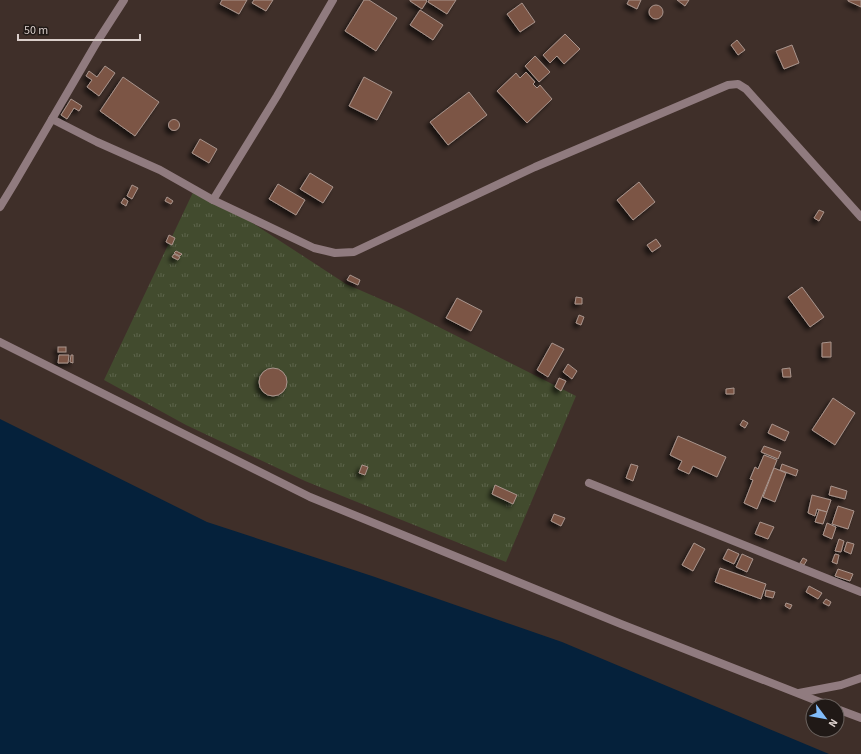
<svg xmlns="http://www.w3.org/2000/svg" width="861" height="754" viewBox="0 0 861 754" font-family="'Source Sans 3',sans-serif">
<defs>
<pattern id="grass-tufts" width="24" height="20" patternUnits="userSpaceOnUse"><rect width="24" height="20" fill="#424b2e"/><path d="M3 7l-1-3M5 7V3M7 7l1-3M15 17l-1-3M17 17v-4M19 17l1-3" fill="none" stroke="#5d644b"/></pattern>
<filter id="shadow"><feDropShadow dx="-3.5" dy="3.5" stdDeviation="2" flood-color="#0009"/></filter>
</defs>
<rect width="100%" height="100%" fill="#3f2f29"/>
<path fill="url(#grass-tufts)" d="M196,186L346,284L401,308L576,396L506,562L305,481L186,425L104,380Z"/>
<path fill="#05213b" d="M0,419L207,522L372,576L562,642L829,754H0Z"/>
<g fill="#7c5444" stroke="#a9958d" filter="url(#shadow)">
<path d="M222,0H247L239,14L220,4Z"/>
<path d="M254,0H273L266,11L252,3Z"/>
<path d="M364,0H369L397,18L376,51L345,31Z"/>
<path d="M410,0H426L427,1L422,9L410,1Z"/>
<path d="M429,0H456L447,14L428,2Z"/>
<path d="M629,0H641L637,9L627,4Z"/>
<path d="M677,0H689L685,6Z"/>
<path d="M848,0H861V7L848,1Z"/>
<path d="M522,3L535,22L520,32L507,14Z"/>
<circle cx="656" cy="12" r="7"/>
<path d="M420,10L443,25L433,40L410,25Z"/>
<path d="M565,34L580,49L564,64L557,56L550,63L543,55Z"/>
<path d="M737,40L745,50L738,55L731,45Z"/>
<path d="M792,45L799,63L784,69L776,51Z"/>
<path d="M535,56L550,72L539,82L525,66Z"/>
<path d="M105,66L115,73L99,96L87,87L92,80L86,76L89,71L97,77Z"/>
<path d="M526,72L535,82L533,84L537,88L540,85L552,99L527,123L497,91L516,73L520,78Z"/>
<path d="M123,77L159,102L135,136L100,111Z"/>
<path d="M364,77L392,92L377,120L349,106Z"/>
<path d="M469,92L487,115L448,145L430,122Z"/>
<path d="M71,99L82,106L79,111L74,108L67,119L61,115Z"/>
<circle cx="174" cy="125" r="5.5"/>
<path d="M200,139L217,149L209,163L192,153Z"/>
<path d="M310,173L333,187L323,203L300,189Z"/>
<path d="M639,182L655,202L633,220L617,200Z"/>
<path d="M278,184L305,200L296,215L269,199Z"/>
<path d="M132,185L138,188L132,199L127,196Z"/>
<path d="M167,197L173,201L171,204L165,201Z"/>
<path d="M124,198L128,201L126,206L121,203Z"/>
<path d="M819,210L824,212L819,221L814,218Z"/>
<path d="M169,235L175,238L172,245L166,242Z"/>
<path d="M656,239L661,246L652,252L647,245Z"/>
<path d="M176,251L182,254L180,256L174,253Z"/>
<path d="M174,254L180,257L178,260L172,257Z"/>
<path d="M350,275L360,280L358,285L347,280Z"/>
<path d="M802,287L824,317L810,327L788,297Z"/>
<path d="M576,297L582,298V304H575Z"/>
<path d="M457,298L482,311L471,331L446,318Z"/>
<path d="M579,315L584,317L581,325L576,323Z"/>
<path d="M831,342V357H822V343Z"/>
<path d="M552,343L564,349L548,377L537,370Z"/>
<rect x="58" y="347" width="8" height="5"/>
<path d="M59,355H69L68,363H58Z"/>
<path d="M71,355H73V363L70,362Z"/>
<path d="M568,364L577,371L572,379L563,372Z"/>
<circle cx="273" cy="382" r="14"/>
<path d="M790,368L791,377H783L782,369Z"/>
<path d="M559,378L566,381L561,391L555,387Z"/>
<path d="M734,388V394H726V389Z"/>
<path d="M833,398L855,413L835,445L812,430Z"/>
<path d="M743,420L748,423L745,428L740,425Z"/>
<path d="M772,424L789,432L785,441L768,433Z"/>
<path d="M678,436L726,457L717,477L693,466L689,474L678,469L682,461L670,455Z"/>
<path d="M764,446L781,452L778,459L761,452Z"/>
<path d="M764,455L777,460L757,509L744,503L753,480L750,479L755,467L758,469Z"/>
<path d="M631,464L638,466L633,481L626,478Z"/>
<path d="M782,464L798,470L796,476L780,470Z"/>
<path d="M362,465L368,467L365,475L359,473Z"/>
<path d="M774,468L786,473L775,502L763,497Z"/>
<path d="M495,485L517,495L513,504L492,494Z"/>
<path d="M831,486L847,491L845,499L829,495Z"/>
<path d="M812,495L831,500L827,512L817,509L815,516L808,513Z"/>
<path d="M838,506L854,511L848,529L832,524Z"/>
<path d="M819,510L827,512L823,524L815,522Z"/>
<path d="M554,514L565,518L561,526L551,521Z"/>
<path d="M760,522L774,527L768,539L755,534Z"/>
<path d="M827,523L836,527L832,539L823,535Z"/>
<path d="M839,539L844,541L841,552L835,551Z"/>
<path d="M847,542L854,544L851,554L844,551Z"/>
<path d="M694,543L705,549L693,571L682,565Z"/>
<path d="M728,549L739,554L734,564L723,559Z"/>
<path d="M742,554L753,559L747,572L736,567Z"/>
<path d="M835,554L839,555L837,564L832,562Z"/>
<path d="M803,558L807,560L804,565L800,563Z"/>
<path d="M720,568L766,584L761,599L715,582Z"/>
<path d="M838,569L853,574L850,581L835,576Z"/>
<path d="M809,586L822,593L818,599L806,592Z"/>
<path d="M766,590L775,592L773,598L765,596Z"/>
<path d="M826,599L831,602L829,606L823,603Z"/>
<path d="M786,603L792,605L790,609L785,606Z"/>
</g>
<g fill="none" stroke-linecap="round" stroke-linejoin="round">
<g stroke="#907b7f" stroke-width="8">
<path d="M52,119L97,142L160,170L213,200L277,96L333,0"/>
<path d="M213,200L314,248L335,253L354,252L535,167L728,85L738,84L746,89L861,217"/>
<path d="M0,207L14,184L97,42L124,0"/>
<path d="M0,342L310,497L621,624L830,706"/>
<path d="M589,483L861,592"/>
<path d="M799,693L841,685L861,678"/>
<path d="M837,709L861,718"/>
</g>
</g>
<g transform="translate(825 718) rotate(122)"><circle r="19" fill="#201916" stroke="#6a625e"/>
<path d="M0-3L7 15L0 10L-7 15Z" fill="#81bcfa"/>
<text y="-6" font-size="11" font-weight="bold" text-anchor="middle" fill="#dacfcb">N</text>
</g>
<path d="M18 34v6h122v-6" fill="none" stroke="#dacfcb" stroke-width="2"/>
<text x="24" y="34" font-size="12" fill="#dacfcb" stroke="#201916" stroke-width="3" paint-order="stroke">50 m</text>
</svg>
